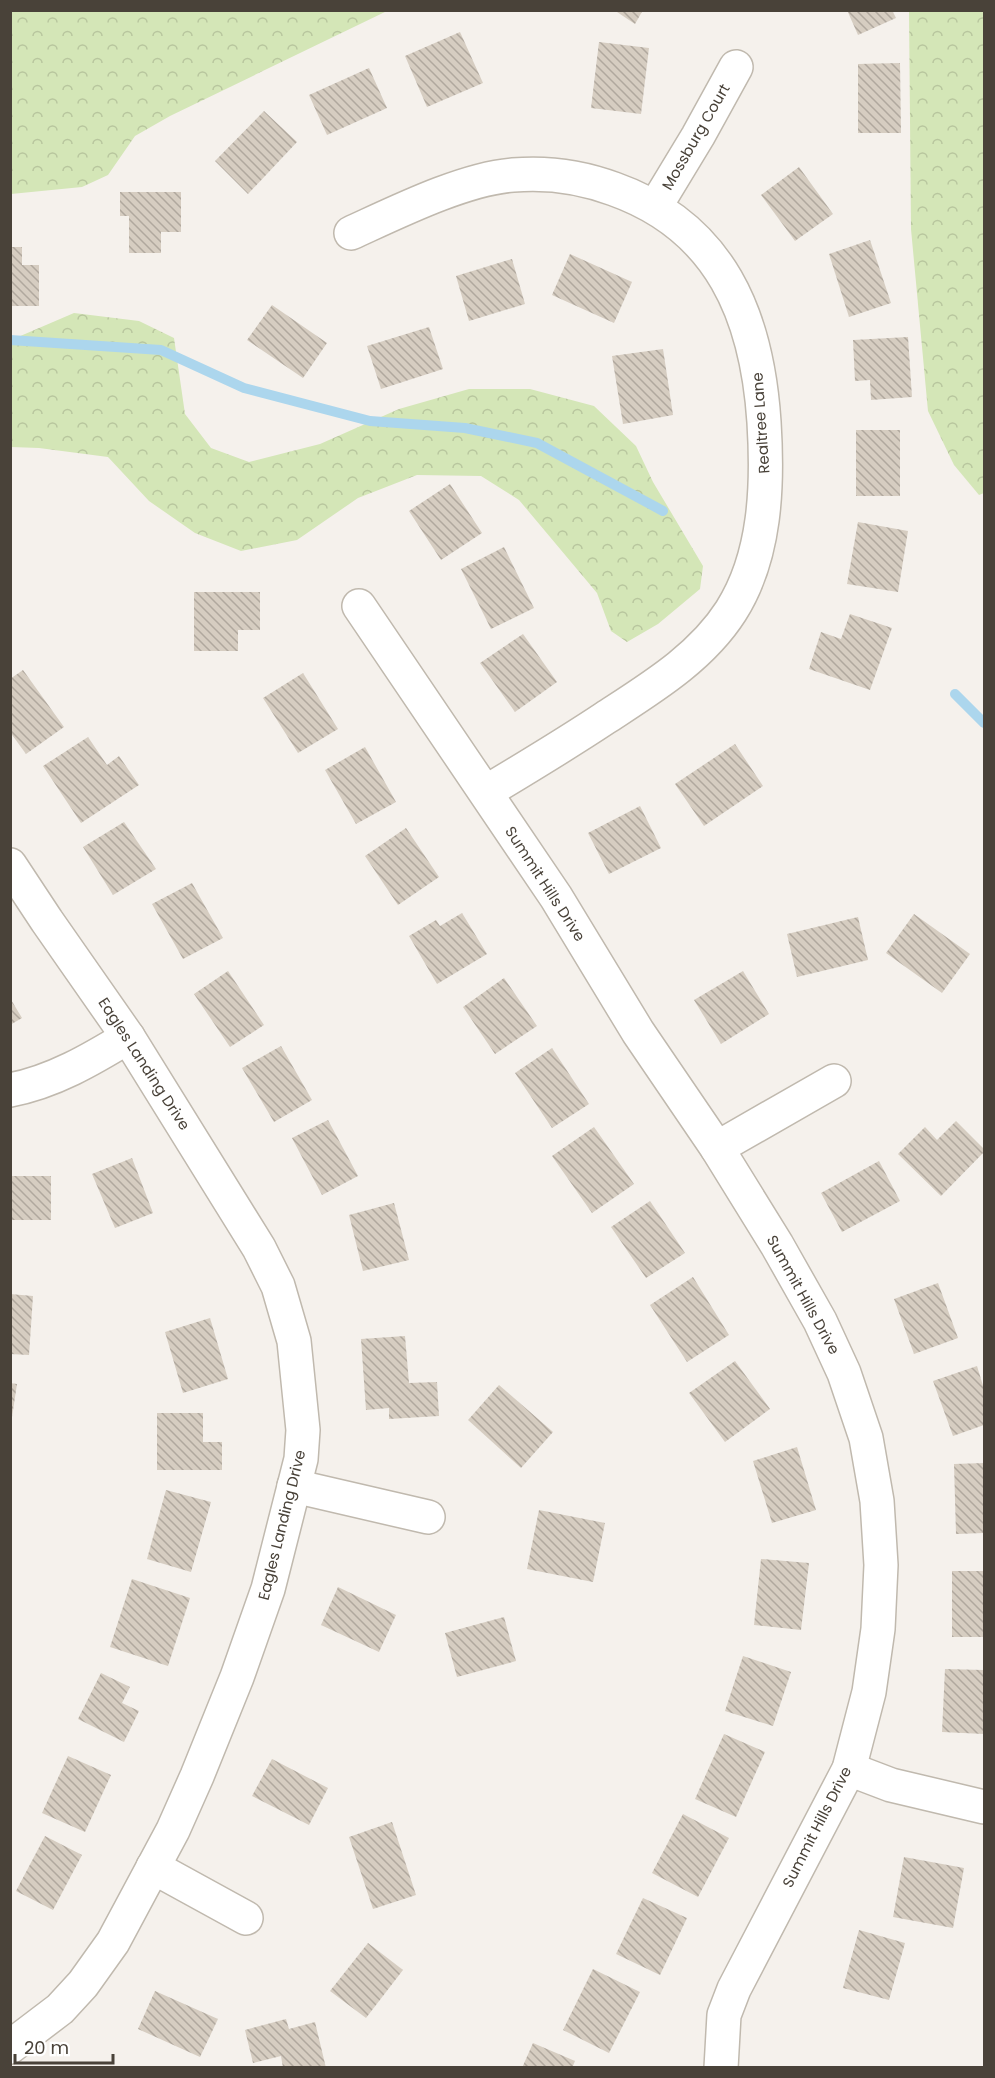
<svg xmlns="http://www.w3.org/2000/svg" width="995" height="2078" viewBox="0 0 995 2078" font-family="Poppins,sans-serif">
<defs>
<pattern id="forest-crowns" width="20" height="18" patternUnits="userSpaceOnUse" patternTransform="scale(1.5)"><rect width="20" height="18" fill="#d4e6b7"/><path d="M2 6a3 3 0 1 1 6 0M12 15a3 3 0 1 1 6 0" fill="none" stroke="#b8c69e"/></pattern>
<pattern id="building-back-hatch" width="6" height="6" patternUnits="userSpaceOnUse" patternTransform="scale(1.5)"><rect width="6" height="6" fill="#d6cdc1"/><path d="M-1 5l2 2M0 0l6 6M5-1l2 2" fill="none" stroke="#b0a89e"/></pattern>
</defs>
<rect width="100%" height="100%" fill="#f5f1ec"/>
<g fill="url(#forest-crowns)">
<path d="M10,11L11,10L387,11L170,116L135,136L108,175L82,187L11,194Z"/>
<path d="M909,11H984V493L979,495L954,465L928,411L911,229Z"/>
<path d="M74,313L139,321L174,338L185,414L211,448L249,462L320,444L399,409L469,389H530L594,406L636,446L653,482L703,566L700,589L658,624L627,642L611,631L597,593L519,500L481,476L417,475L358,498L297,540L241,551L195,533L149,501L108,457L39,448L11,447V340Z"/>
</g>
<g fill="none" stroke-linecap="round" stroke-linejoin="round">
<g stroke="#acd6ed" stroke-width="10">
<path d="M10,340L161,350L244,388L370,421L465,428L537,443L663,511"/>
<path d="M955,694L984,723"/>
</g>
</g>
<g fill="url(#building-back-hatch)">
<path d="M614,10H643L635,24Z"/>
<path d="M847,10H892L896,18L858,35Z"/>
<path d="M460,32L483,83L427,107L405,56Z"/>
<path d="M599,42L649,48L641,114L591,108Z"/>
<path d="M900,63L901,133H858V64Z"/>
<path d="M369,68L387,108L327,135L309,95Z"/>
<path d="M264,111L297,142L248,194L215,161Z"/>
<path d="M799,167L833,214L795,241L761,195Z"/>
<path d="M120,192H181V232H161V253H129V216H120Z"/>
<path d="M870,240L891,303L849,317L829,254Z"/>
<path d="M10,247H22V265H39V306H10Z"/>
<path d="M570,254L632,282L614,323L552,295Z"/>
<path d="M512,259L525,304L469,321L456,276Z"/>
<path d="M272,305L327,343L303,378L247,340Z"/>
<path d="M429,327L443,369L381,389L367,346Z"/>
<path d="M908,337L912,397L871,400L870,380L855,381L853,340Z"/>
<path d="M663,349L673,415L623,424L612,356Z"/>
<rect x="856" y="430" width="44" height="66"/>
<path d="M450,484L482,533L441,560L409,511Z"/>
<path d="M858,522L908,531L898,592L847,584Z"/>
<path d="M504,547L534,608L491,629L461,569Z"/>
<path d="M194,592H260V630H238V651H194Z"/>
<path d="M850,614L892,628L870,690L809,669L821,632L841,639Z"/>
<path d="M523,634L557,682L515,712L480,663Z"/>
<path d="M23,670L64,727L26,754L10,732V679Z"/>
<path d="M303,673L338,729L298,753L263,698Z"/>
<path d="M88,737L107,765L119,756L139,785L81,823L43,766Z"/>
<path d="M735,744L763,786L704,826L675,784Z"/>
<path d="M365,747L396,802L356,824L325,770Z"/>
<path d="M640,806L661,848L609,874L588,833Z"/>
<path d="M124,822L156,869L113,895L83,847Z"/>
<path d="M406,828L439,877L398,905L365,856Z"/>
<path d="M192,883L223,938L183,959L152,904Z"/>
<path d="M462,913L487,954L437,984L409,936L436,920L440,926Z"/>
<path d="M914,914L970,954L942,993L886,953Z"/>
<path d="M858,917L868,960L797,977L787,934Z"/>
<path d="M228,971L264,1025L230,1047L194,994Z"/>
<path d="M743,971L769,1014L721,1044L694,1000Z"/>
<path d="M504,978L537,1026L495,1054L463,1007Z"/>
<path d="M10,998L22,1018L10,1025Z"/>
<path d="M281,1046L312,1100L274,1122L242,1068Z"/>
<path d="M552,1048L589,1104L552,1128L515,1073Z"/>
<path d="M328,1120L358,1176L322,1195L292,1138Z"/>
<path d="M956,1121L984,1149V1152L941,1196L898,1154L925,1127L937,1140Z"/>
<path d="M594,1127L634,1184L592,1213L552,1156Z"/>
<path d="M132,1158L153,1213L115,1228L92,1174Z"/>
<path d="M879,1161L900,1201L842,1232L821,1193Z"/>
<rect x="10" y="1176" width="41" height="44"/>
<path d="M650,1201L685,1253L646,1278L611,1227Z"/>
<path d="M394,1203L409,1260L363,1271L349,1215Z"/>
<path d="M693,1277L729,1335L687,1362L650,1305Z"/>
<path d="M938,1283L958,1338L914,1354L894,1299Z"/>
<path d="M10,1294L33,1296L29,1355L10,1354Z"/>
<path d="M210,1318L228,1379L183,1393L165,1332Z"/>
<path d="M405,1336L409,1383L437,1382L439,1416L389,1419V1408L366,1410L361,1339Z"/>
<path d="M735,1361L770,1409L725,1442L689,1393Z"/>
<path d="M977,1366L984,1389V1425L953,1436L933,1381Z"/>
<path d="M10,1383L17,1384L12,1417H10Z"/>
<path d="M499,1385L553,1432L521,1468L468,1420Z"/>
<path d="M157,1413H203V1442H222V1470H157Z"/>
<path d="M797,1447L816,1510L772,1523L753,1461Z"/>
<path d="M984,1463V1533L956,1534L954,1464Z"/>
<path d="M166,1490L211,1502L191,1572L147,1559Z"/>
<path d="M539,1510L605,1523L593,1582L527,1569Z"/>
<path d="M761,1559L809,1563L801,1630L754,1625Z"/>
<rect x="952" y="1571" width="32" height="66"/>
<path d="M132,1579L190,1598L168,1666L110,1647Z"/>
<path d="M338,1587L396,1615L379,1652L321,1625Z"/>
<path d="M504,1617L516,1661L457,1677L445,1633Z"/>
<path d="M743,1656L791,1672L773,1726L725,1711Z"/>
<path d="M945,1669L984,1670V1734L942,1732Z"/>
<path d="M101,1673L130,1687L122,1703L139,1711L124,1742L78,1719Z"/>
<path d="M724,1734L765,1752L736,1817L695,1799Z"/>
<path d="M68,1756L111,1775L85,1832L42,1813Z"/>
<path d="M272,1759L328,1788L309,1825L252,1796Z"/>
<path d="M683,1814L729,1838L698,1897L652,1873Z"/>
<path d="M392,1822L416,1895L373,1909L349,1837Z"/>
<path d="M45,1836L82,1855L53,1910L16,1891Z"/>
<path d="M904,1857L964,1868L953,1928L893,1917Z"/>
<path d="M643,1898L687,1918L660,1975L616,1954Z"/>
<path d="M859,1930L905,1943L889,2000L843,1988Z"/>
<path d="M368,1943L403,1970L366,2018L330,1991Z"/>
<path d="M593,1969L640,1992L609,2053L563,2030Z"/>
<path d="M155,1991L218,2019L200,2057L138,2029Z"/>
<path d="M286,2019L289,2029L315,2022L326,2068H283L281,2056L253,2063L245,2030Z"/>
<path d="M533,2043L575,2061L572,2068H522Z"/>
</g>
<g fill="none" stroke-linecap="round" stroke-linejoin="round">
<g stroke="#c0b9ae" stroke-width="36">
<g id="minor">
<path d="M655,207L698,136L736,67"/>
<path d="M351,233C397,212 463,179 513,175C548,172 582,177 614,189C721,227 757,316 764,422C768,485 766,556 731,611C701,658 651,688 605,718C566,744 526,768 486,792"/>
<path d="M359,606L556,897L638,1032L717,1148L777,1245L820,1321L844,1373L866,1438L877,1501L881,1565L878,1629L869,1692L849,1769L734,1989L724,2015L721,2068"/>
<path d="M10,865L47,921L128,1037L259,1248L278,1286L294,1341L303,1430L301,1459L268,1589L237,1677L197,1776L173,1830L113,1942L83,1984L60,2009L10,2047"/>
<path d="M10,1090C53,1082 92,1059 128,1037"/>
<path d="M717,1148L834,1081"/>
<path d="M294,1486L428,1517"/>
<path d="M849,1769L891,1785L984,1807"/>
<path d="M153,1867L246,1918"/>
</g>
</g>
<use href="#minor" stroke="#fff" stroke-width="33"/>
</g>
<g text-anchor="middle" stroke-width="6" stroke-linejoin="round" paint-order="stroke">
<g font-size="15" fill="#494239" stroke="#fff">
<text transform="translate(696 137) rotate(-60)" y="5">Mossburg Court</text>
<text transform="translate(761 423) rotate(-94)" y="5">Realtree Lane</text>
<text transform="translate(545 884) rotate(57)" y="5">Summit Hills Drive</text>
<text transform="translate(144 1064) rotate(57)" y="5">Eagles Landing Drive</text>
<text transform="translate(803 1295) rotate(61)" y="5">Summit Hills Drive</text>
<text transform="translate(282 1525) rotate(-76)" y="5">Eagles Landing Drive</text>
<text transform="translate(817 1827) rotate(-63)" y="5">Summit Hills Drive</text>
</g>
</g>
<rect width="995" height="2078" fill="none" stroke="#494239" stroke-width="24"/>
<path d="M15 2054v9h98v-9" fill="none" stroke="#494239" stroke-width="3"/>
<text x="24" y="2054" font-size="18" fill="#494239" stroke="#ffffff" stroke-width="4.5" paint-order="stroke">20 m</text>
</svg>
